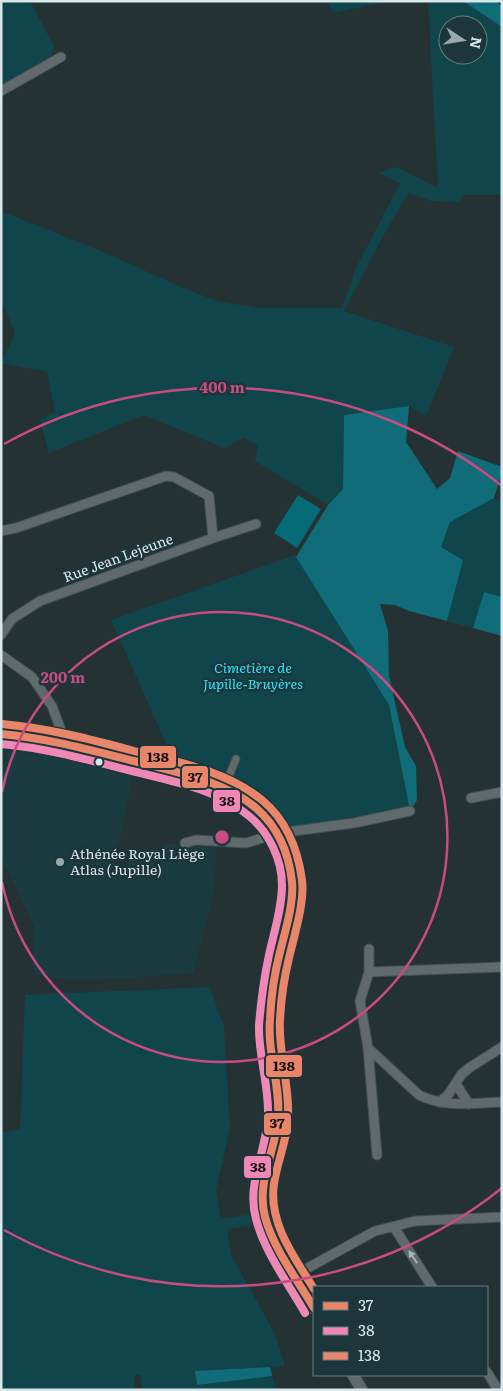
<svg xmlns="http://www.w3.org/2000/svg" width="503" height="1391" viewBox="0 0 503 1391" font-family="Literata,serif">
<rect width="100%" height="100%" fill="#243234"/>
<path fill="#1a3c41" d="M1,743L133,773L114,870L169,844L216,848L215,887L193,973L79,981L33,974L34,926L1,856V765L7,761Z"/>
<g fill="#10454c" fill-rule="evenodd">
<path d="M1,1H30L54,46L51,56L1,86Z"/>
<path d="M327,1H392L333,13Z"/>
<path d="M428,1H463L502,27V195H461V202L432,201L408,193L381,240L344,311L454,347L426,416L409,406L344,415L343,489L328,505L255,461L258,446L244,438L224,448L144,415L49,453L40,420L55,412L47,372L1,363L15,333L1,299V211L108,254L183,288L217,301L257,308H342L356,268L400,183L378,173L396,167L438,188ZM448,25H478V55H448Z"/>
<path d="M494,498L502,501V597L484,592L473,628L447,621L463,560L441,547L450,522Z"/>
<path d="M295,555L389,705L409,808L331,824L283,829L244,792L245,785C237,776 218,766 208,775L176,766L111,620Z"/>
<path d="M210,987L224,1027L230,1128L216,1191L221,1219L259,1213L262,1224L227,1229L231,1255L275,1334L285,1366L196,1371L197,1385L272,1376L277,1390H142L140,1375H134L135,1390H1V1133L20,1129L25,995Z"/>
</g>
<g fill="#0f6c78">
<path d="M463,1H495L502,6V27Z"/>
<path d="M409,406L406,442L437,489L450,478L458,451L502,467V473L494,498L450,522L441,547L463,560L447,621L409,611L395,605L380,604L388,631L389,676L405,747L416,766L417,800L410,811L389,705L296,557L328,505L343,489L344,415Z"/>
<path d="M484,592L502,597V636L473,628Z"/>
<path d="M270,1367L272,1376L197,1385L195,1371Z"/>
</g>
<path fill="#046b77" d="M298,495L321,509L297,548L274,533Z"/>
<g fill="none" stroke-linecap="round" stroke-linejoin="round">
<g stroke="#424e50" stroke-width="9">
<path id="pedestrian" d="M224,788L236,759"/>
</g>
<g stroke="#424e50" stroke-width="11">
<g id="minor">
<path d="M1,91L61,57"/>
<path d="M1,531L16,528L166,476L174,477L209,496L213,538"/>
<path d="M1,635L12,619L40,601L213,538L256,524"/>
<path d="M1,655L32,677L52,706L66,744"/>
<path d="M471,798L502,792"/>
<path d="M185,843L196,840L246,843L279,833L354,823L410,811"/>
<path d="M369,949V972L360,1001L368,1048L377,1155"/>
<path d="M369,972L502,967"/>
<path d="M368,1048L419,1095C445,1108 474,1103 502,1102"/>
<path d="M456,1084L469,1104"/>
<path d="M439,1102L448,1095L461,1075L469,1068L502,1047"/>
<path d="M394,1227L432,1287"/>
<path d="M295,1275L375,1231L415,1221L502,1217"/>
<path d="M487,1372L498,1390"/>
</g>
</g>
<g stroke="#424e50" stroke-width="13">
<g id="tertiary">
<path d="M1,734C45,737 88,749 130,760C201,779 285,792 292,881C293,889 290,898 290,905C285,938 273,970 271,1003C270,1015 269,1027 269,1039C270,1065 280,1092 278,1119C275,1145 260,1180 263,1205C266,1236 298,1280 314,1308"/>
<path d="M353,1375L362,1390"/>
</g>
</g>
<use href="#pedestrian" stroke="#606a6c" stroke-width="7"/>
<use href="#minor" stroke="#606a6c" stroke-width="9"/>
<use href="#tertiary" stroke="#606a6c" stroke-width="11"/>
<g stroke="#1d363b" stroke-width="11">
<path id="bus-1" d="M1,734C47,738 90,750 134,761C175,772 223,780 256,808C278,827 289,854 292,882C294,903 285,932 280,952C274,975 271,997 270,1019C267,1054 281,1086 278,1119C275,1152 256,1183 265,1217C274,1250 297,1279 314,1308"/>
</g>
<g stroke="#1d363b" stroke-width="11">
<path id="bus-2" d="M1,744C46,748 89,760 132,771C172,781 217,789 249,816C269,832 282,860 282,885C282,908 274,932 269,955C264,978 261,1001 259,1025C258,1055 269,1084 268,1115C267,1151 246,1183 256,1219C265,1253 288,1283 305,1313"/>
</g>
<g stroke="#1d363b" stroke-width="11">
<path id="bus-3" d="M2,724C47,728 90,739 134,751C178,762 226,771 262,800C286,820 298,850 302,880C305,902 294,936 289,958C284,978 281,999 280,1020C278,1053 290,1085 288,1118C287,1141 277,1162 274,1184C268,1223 295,1258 314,1289"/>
</g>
<use href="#bus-1" stroke="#e98669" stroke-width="8"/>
<use href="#bus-2" stroke="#f088b6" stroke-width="8"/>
<use href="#bus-3" stroke="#e98669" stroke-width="8"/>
</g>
<defs><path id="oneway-solid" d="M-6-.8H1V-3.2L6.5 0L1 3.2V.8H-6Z" transform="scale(1.25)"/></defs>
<use fill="#a8b5b8" href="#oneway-solid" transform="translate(413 1257) rotate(-123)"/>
<g fill="none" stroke="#c84c7f" stroke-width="2.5">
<path d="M2 792A225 225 0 1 1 2 882"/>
<path d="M502 1188A449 449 0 0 1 4 1230M4 444A449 449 0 0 1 502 486"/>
</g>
<circle fill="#d8e7ea" stroke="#1d363b" stroke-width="2" cx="99" cy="762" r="4.5"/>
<circle fill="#99a8aa" stroke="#1d363b" stroke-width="2" cx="60" cy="862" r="5"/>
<g text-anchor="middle" stroke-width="5" stroke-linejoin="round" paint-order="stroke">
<g font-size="14" fill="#d8e7ea" stroke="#1d363b">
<text transform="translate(118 558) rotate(-20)" y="5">Rue Jean Lejeune</text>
</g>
<g font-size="14" font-style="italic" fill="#2de2fb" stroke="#1d363b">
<text x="253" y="673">Cimetière de<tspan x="253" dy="16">Jupille-Bruyères</tspan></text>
</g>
<g font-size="14" fill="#d8e7ea" stroke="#1d363b" text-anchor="start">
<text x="70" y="859">Athénée Royal Liège<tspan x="70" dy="16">Atlas (Jupille)</tspan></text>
</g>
</g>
<circle cx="222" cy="837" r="8" fill="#c84c7f" stroke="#1d363b" stroke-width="2.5"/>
<g font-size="15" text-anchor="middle" font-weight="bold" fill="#c84c7f" stroke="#1d363b" stroke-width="5" stroke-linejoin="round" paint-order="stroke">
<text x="222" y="393">400 m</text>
<text x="63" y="683">200 m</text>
</g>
<g stroke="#1d363b" stroke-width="2">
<rect x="139" y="745" width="38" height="24" rx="5" fill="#e98669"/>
<rect x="181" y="765" width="28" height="24" rx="5" fill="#e98669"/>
<rect x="212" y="789" width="29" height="24" rx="5" fill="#f088b6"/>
<rect x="265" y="1054" width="38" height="24" rx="5" fill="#e98669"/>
<rect x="263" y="1112" width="29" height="24" rx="5" fill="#e98669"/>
<rect x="243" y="1155" width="29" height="24" rx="5" fill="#f088b6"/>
</g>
<g font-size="14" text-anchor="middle" font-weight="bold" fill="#111">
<text x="158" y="762">138</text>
<text x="195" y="782">37</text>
<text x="227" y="806">38</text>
<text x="284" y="1071">138</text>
<text x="277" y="1128">37</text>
<text x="258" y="1172">38</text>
</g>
<rect width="503" height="1391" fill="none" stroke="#d8e7ea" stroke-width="5"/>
<rect x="313" y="1286" width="175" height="90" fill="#1d363b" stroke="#687d81"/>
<rect x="323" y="1302" width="25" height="8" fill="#e98669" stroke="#687d81"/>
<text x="358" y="1311" font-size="15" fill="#d8e7ea">37</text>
<rect x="323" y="1327" width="25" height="8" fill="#f088b6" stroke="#687d81"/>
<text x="358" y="1336" font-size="15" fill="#d8e7ea">38</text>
<rect x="323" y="1352" width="25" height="8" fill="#e98669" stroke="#687d81"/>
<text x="358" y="1361" font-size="15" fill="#d8e7ea">138</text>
<g transform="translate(463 40) rotate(102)"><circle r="24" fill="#1d363b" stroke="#687d81"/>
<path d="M0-4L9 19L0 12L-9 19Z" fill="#99a8aa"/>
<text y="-8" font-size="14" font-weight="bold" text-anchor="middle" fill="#d8e7ea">N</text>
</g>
</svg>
